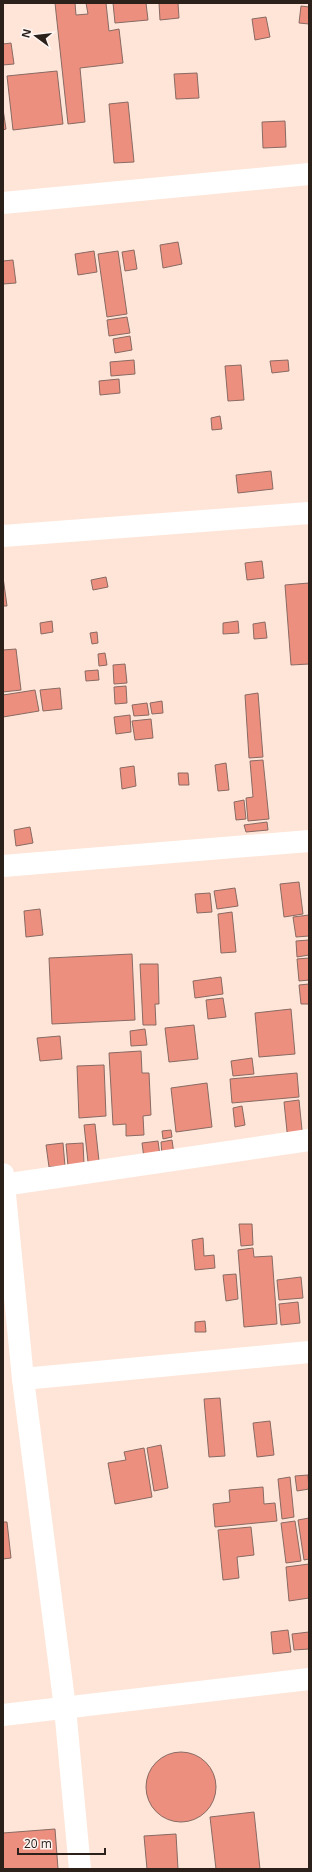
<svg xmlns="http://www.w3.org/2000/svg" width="312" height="1872" viewBox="0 0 312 1872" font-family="'Open Sans',sans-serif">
<rect width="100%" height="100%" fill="#fee5d7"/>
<g fill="#ec8f7e" stroke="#896a63">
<path d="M55,3H75L76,15L88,14L86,3H106L109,31L119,29L123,63L80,68L85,122L68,124Z"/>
<path d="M113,3H146L148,20L115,23Z"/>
<path d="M159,3H178L179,18L160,20Z"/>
<path d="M301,6L309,7V24L299,23Z"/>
<path d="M266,17L270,37L255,40L252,19Z"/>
<path d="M11,43L14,64L3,65V44Z"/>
<path d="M57,71L63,124L13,130L7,76Z"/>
<path d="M197,73L199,98L176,99L174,74Z"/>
<path d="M128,102L134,162L114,163L109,104Z"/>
<path d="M3,109L6,129L3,130Z"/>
<path d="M285,121L286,147L263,148L262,122Z"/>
<path d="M178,242L182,264L163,268L160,245Z"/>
<path d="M134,250L137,269L125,271L122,252Z"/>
<path d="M94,251L97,272L78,275L75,254Z"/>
<path d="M118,251L127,314L107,317L98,254Z"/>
<path d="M13,260L16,283L3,284V261Z"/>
<path d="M127,317L130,333L109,336L107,320Z"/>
<path d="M130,336L132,350L115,353L113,339Z"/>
<path d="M134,360L135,374L111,376L110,362Z"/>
<path d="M288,360L289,371L272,373L270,361Z"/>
<path d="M241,365L244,400L228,401L225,366Z"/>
<path d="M119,379L120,393L100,395L99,381Z"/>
<path d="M220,416L222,429L212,430L211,418Z"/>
<path d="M271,471L273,489L238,493L236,475Z"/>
<path d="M262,561L264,578L247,580L245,563Z"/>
<path d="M3,577L7,606H3Z"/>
<path d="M106,577L108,587L93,590L91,580Z"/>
<path d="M309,583V664L291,665L285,585Z"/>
<path d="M52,621L53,632L41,634L40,623Z"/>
<path d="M238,621L239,633L223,634V623Z"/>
<path d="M265,622L267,638L254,639L253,624Z"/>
<path d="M97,632L98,643L92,644L90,633Z"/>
<path d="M16,649L21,690L3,692V650Z"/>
<path d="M105,653L107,665L99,666L98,654Z"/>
<path d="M125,664L127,683L114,684L113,665Z"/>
<path d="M98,670L99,680L86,681L85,671Z"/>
<path d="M126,686L127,703L115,704L114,687Z"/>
<path d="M60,688L62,709L43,711L40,690Z"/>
<path d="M35,690L39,711L3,717V695Z"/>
<path d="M258,693L263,757L249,758L245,695Z"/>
<path d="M162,701L163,713L152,714L150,703Z"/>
<path d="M147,703L149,715L134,716L132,705Z"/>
<path d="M130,715L131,732L116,734L114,717Z"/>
<path d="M151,719L153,738L135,740L132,721Z"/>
<path d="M263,760L269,819L248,821L246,798L253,797L250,761Z"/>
<path d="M226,763L229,790L218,791L215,765Z"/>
<path d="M134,766L136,786L122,789L120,768Z"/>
<path d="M178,773H188L189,785H179Z"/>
<path d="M244,800L246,819L236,820L234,802Z"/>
<path d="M267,822L268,830L246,832L244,825Z"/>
<path d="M30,827L33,843L16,846L14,830Z"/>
<path d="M299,882L303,914L284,917L280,884Z"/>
<path d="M235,888L238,906L217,909L214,891Z"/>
<path d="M210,893L212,912L197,913L195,894Z"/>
<path d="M40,909L43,935L26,937L24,911Z"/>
<path d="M232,912L236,952L221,953L218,914Z"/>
<path d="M309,915V936L296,937L293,917Z"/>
<path d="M309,940V955L297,957L296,941Z"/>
<path d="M132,954L135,1020L52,1024L49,958Z"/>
<path d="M309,958V980L299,981L297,959Z"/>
<path d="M140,964H158L159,1004H155L156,1025H143Z"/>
<path d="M221,977L223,994L195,998L193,981Z"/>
<path d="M309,984V1004H301L299,985Z"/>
<path d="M223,998L226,1017L208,1019L206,1000Z"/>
<path d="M291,1009L295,1054L259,1057L255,1013Z"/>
<path d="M194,1025L198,1059L169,1062L165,1028Z"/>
<path d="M145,1029L147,1045L131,1046L130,1031Z"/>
<path d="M60,1036L62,1059L40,1061L37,1038Z"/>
<path d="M141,1051L142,1073H149L151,1115L143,1116L144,1135L126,1136V1124L113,1125L109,1053Z"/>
<path d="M252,1058L254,1074L233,1076L231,1061Z"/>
<path d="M104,1065L106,1116L79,1118L77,1066Z"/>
<path d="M297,1073L299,1097L232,1103L230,1079Z"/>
<path d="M207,1083L212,1127L176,1132L171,1088Z"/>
<path d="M299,1100L303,1140L288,1141L284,1102Z"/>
<path d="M242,1106L245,1125L235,1127L233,1108Z"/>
<path d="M95,1124L99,1161L88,1162L84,1125Z"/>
<path d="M171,1130L172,1137L163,1139L162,1131Z"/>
<path d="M172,1140L174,1154L162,1155L161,1142Z"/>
<path d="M158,1141L160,1156L144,1158L142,1143Z"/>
<path d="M63,1143L65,1166L49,1167L46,1145Z"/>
<path d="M83,1143L84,1164L68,1166L66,1144Z"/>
<path d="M239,1224H252L253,1245L241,1246Z"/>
<path d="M203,1238L204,1256L214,1255L215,1268L195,1270L192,1240Z"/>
<path d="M253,1248L254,1257L272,1256L277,1324L244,1327L238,1250Z"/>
<path d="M236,1274L238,1299L226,1301L223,1275Z"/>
<path d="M301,1277L303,1298L279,1300L277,1280Z"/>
<path d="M298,1302L300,1323L281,1325L279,1304Z"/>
<path d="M205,1321L206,1332H195V1322Z"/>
<path d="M220,1398L225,1456L209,1457L204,1399Z"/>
<path d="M270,1421L274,1455L257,1457L253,1423Z"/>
<path d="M161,1445L168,1488L154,1491L147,1448Z"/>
<path d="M144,1448L152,1497L115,1504L108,1463L126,1460L124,1452Z"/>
<path d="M308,1475L309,1489L297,1491L295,1476Z"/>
<path d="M290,1477L294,1517L282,1519L278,1479Z"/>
<path d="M263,1487L264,1504L275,1503L277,1521L215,1527L213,1504L230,1502L229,1490Z"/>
<path d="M309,1518V1559L304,1560L298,1520Z"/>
<path d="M295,1521L301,1561L286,1563L281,1523Z"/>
<path d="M3,1522H7L11,1558L3,1559Z"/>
<path d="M251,1527L254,1555L237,1557L239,1578L223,1580L218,1530Z"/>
<path d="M309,1564V1598L289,1601L286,1567Z"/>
<path d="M288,1630L291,1652L273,1654L271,1632Z"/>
<path d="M309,1632V1649L294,1650L292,1634Z"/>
<circle cx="181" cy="1787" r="35"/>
<path d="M254,1812L260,1869H216L210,1817Z"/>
<path d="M55,1829L58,1869H3V1833Z"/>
<path d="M176,1834L178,1869H147L144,1836Z"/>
</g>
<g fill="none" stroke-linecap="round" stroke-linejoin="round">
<g stroke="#fff" stroke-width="22">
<path d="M3,203L309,174"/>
<path d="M3,536L309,513"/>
<path d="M3,866L309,841"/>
<path d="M3,1174L23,1379L65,1708L80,1869"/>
<path d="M3,1185L309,1140"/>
<path d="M23,1379L309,1352"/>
<path d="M3,1715L309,1679"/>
</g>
</g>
<rect width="312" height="1872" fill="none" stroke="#2c201a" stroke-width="8"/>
<g transform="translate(36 36) rotate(285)" stroke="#fdf6f3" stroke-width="3" paint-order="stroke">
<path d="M0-3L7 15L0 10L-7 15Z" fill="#2c201a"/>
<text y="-6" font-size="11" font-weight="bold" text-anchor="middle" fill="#2c201a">N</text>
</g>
<path d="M18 1848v6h87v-6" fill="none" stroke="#2c201a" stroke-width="2"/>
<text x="24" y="1848" font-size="12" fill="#2c201a" stroke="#fdf6f3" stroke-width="3" paint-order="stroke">20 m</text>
</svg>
